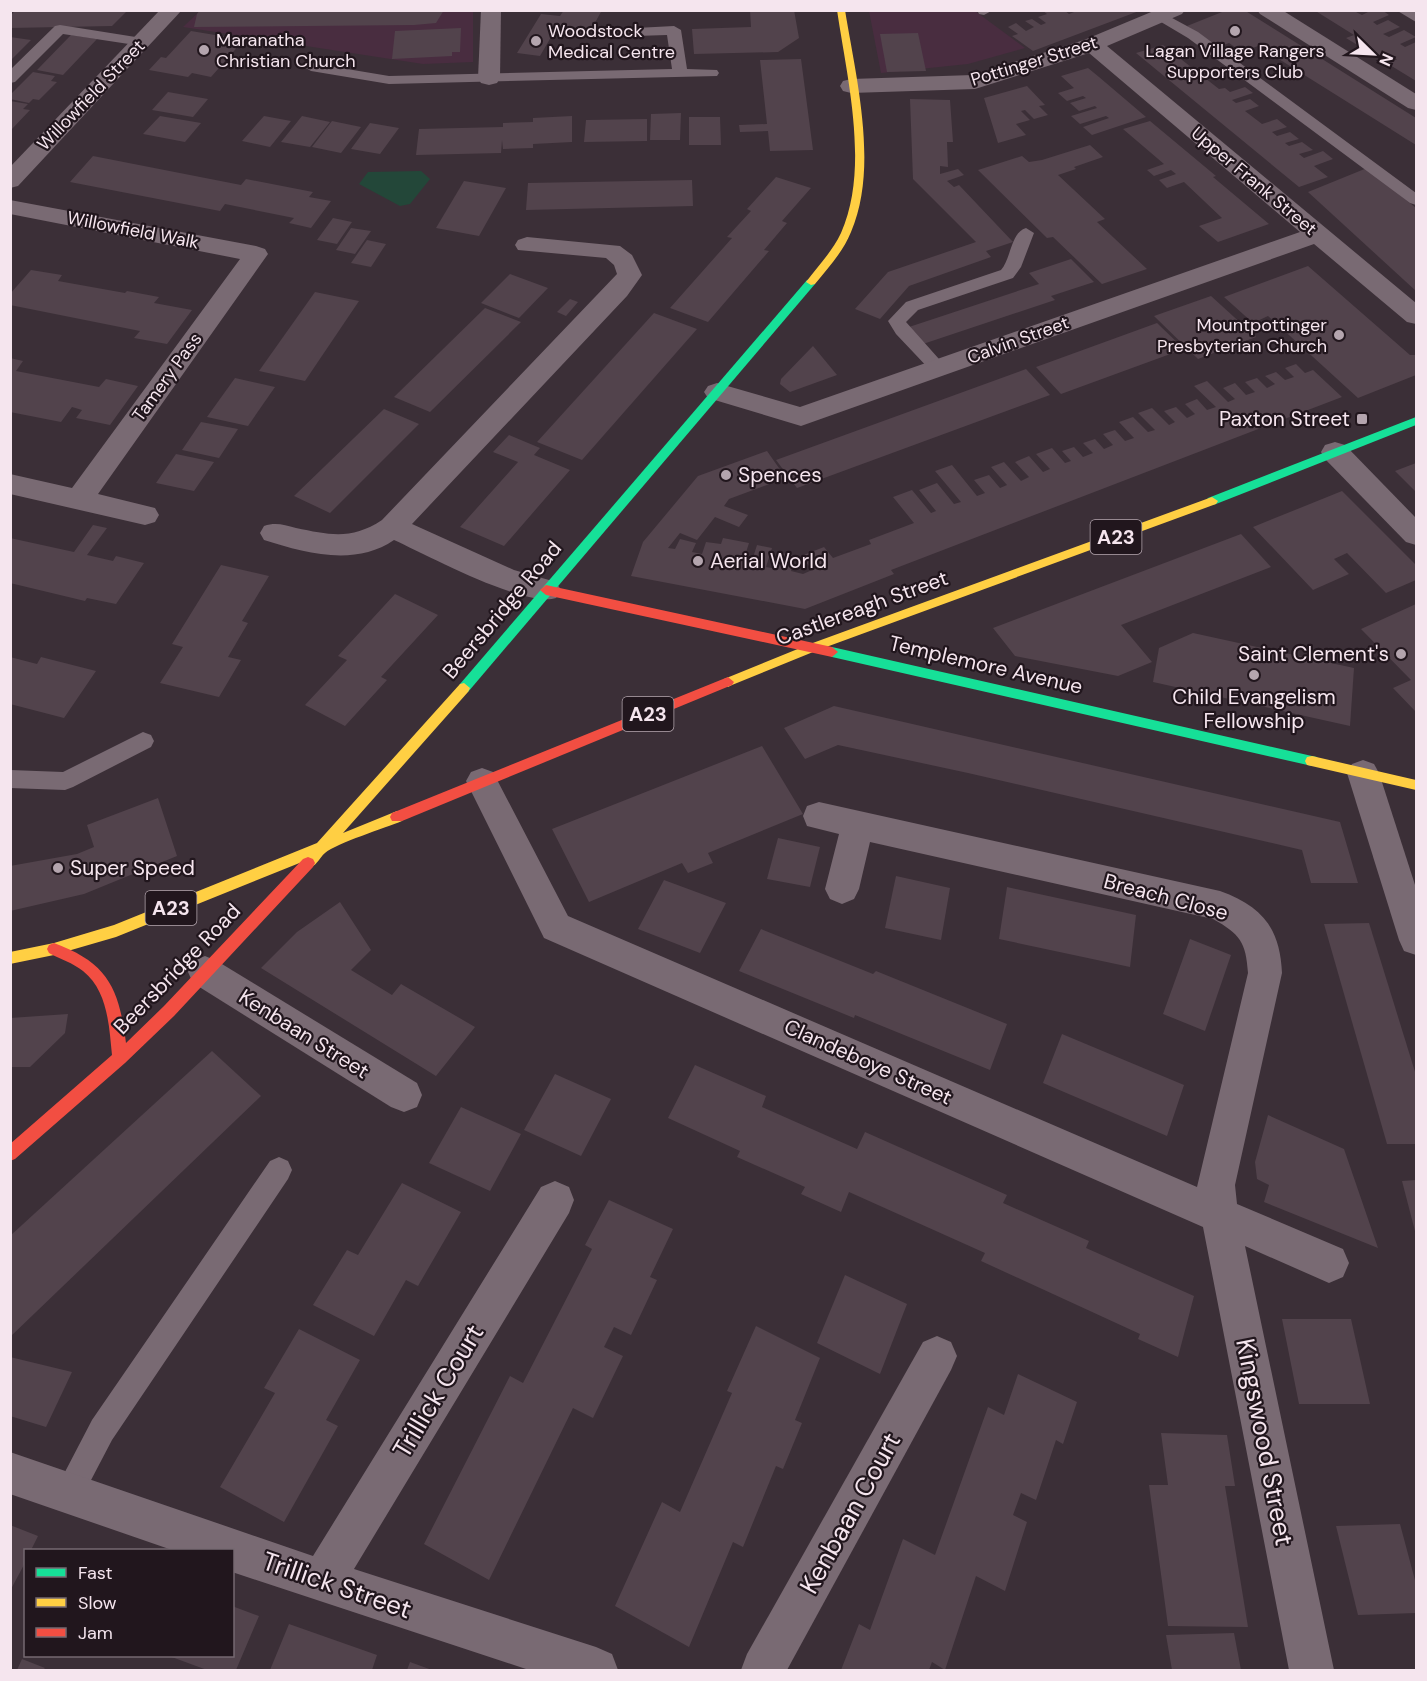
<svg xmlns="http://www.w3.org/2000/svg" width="1427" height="1681" viewBox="0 0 1427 1681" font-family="'DM Sans',sans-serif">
<rect width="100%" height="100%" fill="#3b2f37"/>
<g fill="#492d40">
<path d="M200,11H473V62L423,64L183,27Z"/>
<path d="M869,11H975L1025,48L968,64L881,73Z"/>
</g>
<path fill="#234739" d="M421,171L430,179L410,204L400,206L359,184L368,172Z"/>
<g fill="#52434c">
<path d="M16,10H128L112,26L10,28V16Z"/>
<path d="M200,10H444L436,23L414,25L194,27L197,14Z"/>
<path d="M564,10H602L591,30L558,25L540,56L517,53L541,14L560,16Z"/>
<path d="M750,10H794L799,38L778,52L694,54L692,29L751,27Z"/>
<path d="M1042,10H1064L1069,14L1079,10L1139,11L1033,51L1012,36L1018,34L1008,27L1016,23L1026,31L1034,27L1025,21L1032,19L1041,25L1046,23L1038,17L1047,14Z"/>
<path d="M1227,10H1244L1416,118V145L1258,46L1242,52L1229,43L1219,47L1187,26Z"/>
<path d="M1314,10L1360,11L1356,12L1362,15L1372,10H1382L1389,15L1373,22L1377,25L1388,20L1400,27L1383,34L1389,37L1404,30L1416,37L1400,44L1405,47L1416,42V81L1346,38L1354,35Z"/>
<path d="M461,28L460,52H452V56L392,59L395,31Z"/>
<path d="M191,31L227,37L224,41L241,43L211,77L192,73L188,77L149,70L161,57L166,58Z"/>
<path d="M918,33L926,71L887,72L880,34Z"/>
<path d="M71,35L97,39L63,75L37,70Z"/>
<path d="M10,37L31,40L10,61Z"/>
<path d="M1163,45L1219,89L1225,88L1230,92L1245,87L1253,93L1232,100L1236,103L1250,99L1259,106L1245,111L1262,124L1277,119L1287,127L1272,132L1277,136L1290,132L1299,139L1285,143L1289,146L1302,142L1313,150L1299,154L1304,158L1323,151L1333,159L1314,166L1328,177L1299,187L1136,53Z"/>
<path d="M801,59L813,150L770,151L768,131L740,132L739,125L767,124L760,60Z"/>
<path d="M1088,68L1099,77L1146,117L1092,135L1083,127L1109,118L1106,116L1080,124L1071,116L1097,108L1095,106L1079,111L1070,103L1086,98L1083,96L1067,101L1058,93L1074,88L1061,76Z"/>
<path d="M33,72L55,76L51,81L57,82L39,100L33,99L29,103L10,99V95Z"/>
<path d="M1027,86L1045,105L1039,106L1048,115L1034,119L1025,110L1021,111L1030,120L1016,124L1026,135L998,143L984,98Z"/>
<path d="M168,92L208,99L193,117L152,110Z"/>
<path d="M910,99L950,100L953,142H947L948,167L940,166V174L958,169L964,175L947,181L954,187L959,185L1013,242L986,251L991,257L909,286L880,319L855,309L888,272L976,242L913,179Z"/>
<path d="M10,101L28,104L23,109L30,110L12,129Z"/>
<path d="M681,113L680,140H650L651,114Z"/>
<path d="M160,116L201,123L185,142L143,134Z"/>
<path d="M264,116L291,121L270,147L242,141Z"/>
<path d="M302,116L330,122L310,147L281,142Z"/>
<path d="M572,116V142L533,144V148L503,149L502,140L501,153L416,155L419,129L503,127V123L533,122V118Z"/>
<path d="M689,117H720L721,145H689Z"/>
<path d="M647,119V141L584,142L586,120Z"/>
<path d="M332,121L361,127L341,153L312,147Z"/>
<path d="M1150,121L1216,176L1213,177L1269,224L1218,242L1199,226L1222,218L1184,182L1167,188L1159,180L1176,174L1171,170L1154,176L1147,170L1164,164L1123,129Z"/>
<path d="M370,123L399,128L380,154L351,149Z"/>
<path d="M1090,145L1103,157L1074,167L1076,169L1058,175L1105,219L1097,222L1147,269L1102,284L1053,237L1047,238L978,170L1022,156L1029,162L1042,160Z"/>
<path d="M93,156L241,185L246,179L313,192L309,197L331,201L311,228L289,223L294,218L225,204L220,211L70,182Z"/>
<path d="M1367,168L1416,208V291L1308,192Z"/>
<path d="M776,177L811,188L782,221L787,223L764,250L769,251L708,322L670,308L732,238L727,237L751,211L747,209Z"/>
<path d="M692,180L693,206L526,210L528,183Z"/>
<path d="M464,181L506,188L479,236L436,228Z"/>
<path d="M333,218L352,222L337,244L317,240Z"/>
<path d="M351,228L371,231L355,254L336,250Z"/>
<path d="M367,240L386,244L371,267L351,263Z"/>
<path d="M1071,259L1094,282L1051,296L1055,300L923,344L909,327L1039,284L1029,273Z"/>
<path d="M1308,266L1410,355H1416V375L1358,398L1268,316L1253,323L1224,297Z"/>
<path d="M31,270L62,275L58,281L125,293L127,291L159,297L154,303L192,310L167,344L134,338L140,331L10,305V294Z"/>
<path d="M510,274L548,288L519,318L481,303Z"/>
<path d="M315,292L359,301L305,381L259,371Z"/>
<path d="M1211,296L1256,337L1198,359L1154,316Z"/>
<path d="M570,299L578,302L566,316L557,312Z"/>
<path d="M485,308L521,322L430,412L394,397Z"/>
<path d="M654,313L697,329L582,460L537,442Z"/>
<path d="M1157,323L1184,349L1061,394L1036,367Z"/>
<path d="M813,346L837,375L790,392L780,384L781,379Z"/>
<path d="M10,358L23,361L16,371L99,387L106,379L138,386L110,425L76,418L82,410L72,407L61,422L10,412Z"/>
<path d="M1296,364L1305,373L1313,370L1342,397L891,570L894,574L805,609L631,576L643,542L698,476L767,451L786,478L729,499L724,506L748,515L739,527L715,517L697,540L680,533L668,548L675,549L680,539L696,543L692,552L702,554L706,542L721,544L723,538L749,543L743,562L751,564L757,545L772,548L766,567L777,569L782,553L796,556L791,571L803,574L812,570L801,556L824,547L833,558L871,544L869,540L914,523L893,497L912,490L931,513L936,511L919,490L937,483L954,504L961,502L935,471L952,465L977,496L985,493L974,480L989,475L1000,488L1007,485L991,467L1004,462L1021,481L1029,477L1015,462L1029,456L1043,472L1050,469L1036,454L1052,448L1065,463L1071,461L1062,451L1074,447L1083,457L1093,453L1083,443L1095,439L1104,449L1113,445L1103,434L1115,430L1125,441L1134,438L1119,422L1133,417L1148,432L1155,430L1138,413L1152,408L1169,425L1175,422L1164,411L1176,407L1187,418L1195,414L1185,404L1197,399L1207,410L1216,407L1194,386L1207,381L1228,402L1235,399L1223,388L1235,383L1246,395L1255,392L1245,382L1257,378L1267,388L1275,384L1265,376L1276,372L1285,380L1294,377L1285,368Z"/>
<path d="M1026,369L1050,395L797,488L776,460Z"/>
<path d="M235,378L275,387L248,426L207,417Z"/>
<path d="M384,409L419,424L330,513L294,496Z"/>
<path d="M201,422L238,429L219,458L182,450Z"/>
<path d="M509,435L540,448L534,455L570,470L504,546L460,527L518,462L493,452Z"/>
<path d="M176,454L214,462L194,491L156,483Z"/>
<path d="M1416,463V492L1395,471Z"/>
<path d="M1342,491L1416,565V580L1386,593L1347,553L1334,559L1349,574L1313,590L1253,527Z"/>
<path d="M93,525L107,528L87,555L113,561L116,556L144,563L116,604L87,598L85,601L10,583V538L74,552Z"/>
<path d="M1241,534L1271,567L1121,625L1152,662L1118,676L1015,656L993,628Z"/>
<path d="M221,565L269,576L242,621L248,623L228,657L241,660L219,697L160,683L183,647L172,644Z"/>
<path d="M395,594L438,615L381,677L387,680L345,726L305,705L347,660L338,656Z"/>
<path d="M1416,604V712L1393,688L1411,680L1361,629Z"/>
<path d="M1193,633L1354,668L1350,726L1153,682L1159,648Z"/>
<path d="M10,657L37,664L41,657L96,671L64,718L10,704Z"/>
<path d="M834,706L1340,822L1358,883H1311L1302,850L968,773L838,745L805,759L784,728Z"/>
<path d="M762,746L803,814L708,853L713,863L688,873L682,863L589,902L552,829Z"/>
<path d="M158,798L177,856L84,894L10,911V866L77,854L94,847L87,825Z"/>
<path d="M778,838L820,847L810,887L767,879Z"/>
<path d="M896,876L950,888L941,940L885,928Z"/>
<path d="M664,880L726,903L700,953L638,929Z"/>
<path d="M1007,887L1136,915L1130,967L999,939Z"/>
<path d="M340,902L371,950L351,970L392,995L401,984L475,1027L436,1076L261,968L297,932Z"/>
<path d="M1369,923L1416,1075V1144H1387L1324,924Z"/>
<path d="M761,929L873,974L876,971L1007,1024L990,1070L855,1015L854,1018L739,971Z"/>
<path d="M1190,939L1231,955L1205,1031L1163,1014Z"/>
<path d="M68,1014L65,1033L30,1067H10V1018Z"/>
<path d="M1062,1034L1184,1085L1167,1136L1043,1083Z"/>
<path d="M212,1051L261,1096L10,1337V1236Z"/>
<path d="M695,1065L766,1096L762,1107L857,1149L865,1132L1007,1195L1003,1203L1089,1241L1086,1248L1194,1296L1178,1357L1138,1339L1140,1334L981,1261L985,1253L849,1192L841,1212L801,1194L805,1187L737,1157L740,1151L668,1118Z"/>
<path d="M555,1074L611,1099L581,1156L524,1130Z"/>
<path d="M461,1107L521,1134L490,1191L429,1163Z"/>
<path d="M1268,1115L1344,1149L1378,1248L1264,1202L1269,1185L1257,1179L1255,1162Z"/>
<path d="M1416,1180V1235L1402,1181Z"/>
<path d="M402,1183L461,1212L418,1286L406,1280L374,1336L313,1305L347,1250L358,1255Z"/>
<path d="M609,1200L673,1229L650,1277L657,1280L631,1335L614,1327L604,1347L623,1356L593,1418L573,1408L489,1580L424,1544L510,1376L523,1383L592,1249L585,1245Z"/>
<path d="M845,1275L907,1304L880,1374L817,1343Z"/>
<path d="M1282,1319H1351L1370,1404H1299Z"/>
<path d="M756,1326L820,1358L795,1420L802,1423L783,1469L776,1466L743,1547L733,1542L689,1647L615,1606L662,1502L680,1512L732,1393L727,1391Z"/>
<path d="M299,1329L360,1360L326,1420L338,1426L284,1522L220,1487L275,1393L264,1388Z"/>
<path d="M10,1357L72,1372L46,1427L10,1416Z"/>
<path d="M1018,1374L1077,1402L1063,1444L1056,1440L1036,1500L1021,1493L1013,1515L1027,1522L1005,1591L976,1576L945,1670L932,1662L929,1670H841L859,1624L870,1630L903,1539L935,1555L988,1407L1004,1415Z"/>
<path d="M1161,1433L1227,1435L1235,1486H1225L1248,1627L1168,1626L1149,1485H1168Z"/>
<path d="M1400,1524L1416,1584V1613L1358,1615L1336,1526Z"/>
<path d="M10,1525L38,1536L31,1550H26V1561L10,1591Z"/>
<path d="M232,1606L259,1616L236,1670H207L169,1656H232Z"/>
<path d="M289,1624L377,1655L372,1670H270Z"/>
<path d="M1234,1633L1241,1670H1172L1166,1635Z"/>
<path d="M22,1659L45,1668L43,1670H17Z"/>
<path d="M410,1662L432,1670H407Z"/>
</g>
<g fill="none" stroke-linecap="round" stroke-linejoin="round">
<g fill="#796a73" fill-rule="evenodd">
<path d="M977,10H993L984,15L979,14Z"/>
<path d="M1396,10L1416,12V22Z"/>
<path d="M1161,12L1198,32L1416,193V205L1410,203L1188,38L1156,19L1154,16L1156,13Z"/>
<path d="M60,25L142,38L149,42L142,46L63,34L15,82L10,83V70L55,26Z"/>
<path d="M674,26L681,30L687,69L717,70L719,73L717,76L389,84L311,71L304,67L311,63L389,76L672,69L667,35L636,36L629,32L636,28Z"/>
<path d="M1026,228L1034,233L1021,267L1013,278L918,310L906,322L947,368L944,372H932L896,334L888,321L906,302L1001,270C1011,259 1011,232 1026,228Z"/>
<path d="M143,732L151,735L154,741L151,747L73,787L65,790L10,788V770L63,772Z"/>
<path d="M279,1157L288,1161L292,1170L288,1179L112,1440L79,1503L69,1508L59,1503L54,1493L92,1420L270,1161Z"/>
</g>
<g fill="#796a73" fill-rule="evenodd">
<path d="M160,10H182L18,186L10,188V167Z"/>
<path d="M481,10H501L500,78L497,83L489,85L481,83L478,78Z"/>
<path d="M1156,10H1185L1182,14L1107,46L1416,303V324L1407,322L1314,244L801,426L708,398L704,392L708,386L717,383L800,407L1300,232L1089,53L975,89L851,93L843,91L840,86L843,81L851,79L973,75L1084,40Z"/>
<path d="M1257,10H1282L1416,94V110L1408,108L1260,14Z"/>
<path d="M10,200L256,246L265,249L268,254L98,494L155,508L159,515L155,522L145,525L10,494V474L72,488L240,259L10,214Z"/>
<path d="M527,237L620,246L632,255L642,275L627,296L412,524L514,570L556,582L561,590L556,598C525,608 427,555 394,540C355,567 305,553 264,540L260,533L264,526C276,522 284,525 296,528C330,535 352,540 382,520L617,274L614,265L606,258L518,250L515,245L518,240Z"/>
<path d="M1335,442L1345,445L1416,518V545L1406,542L1325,459L1321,452L1325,445Z"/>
<path d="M1363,760L1374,764L1379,773L1416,888V955L1404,951L1399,940L1347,773L1352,764Z"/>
<path d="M482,768L493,772L568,916L1197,1187L1248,973C1246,942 1240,934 1213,919L870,842L859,889L854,899L842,904L830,899L825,889L839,834L807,826L803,816L807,806L819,802L1220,891C1262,906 1280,928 1282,973L1235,1185L1237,1204L1343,1249L1349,1263L1343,1277L1329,1283L1245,1246L1334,1670H1289L1203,1227L544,938L466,781L471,772Z"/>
<path d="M205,956L217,961L417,1083L422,1095L417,1107L404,1112L391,1107L193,983L188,972L193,961Z"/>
<path d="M555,1181L569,1187L574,1200L569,1213L354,1569L596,1647L612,1654L618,1670H529L232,1572V1550H172L10,1494V1452L313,1556L541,1187Z"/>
<path d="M937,1336L951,1342L957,1356L951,1370L787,1670H741L747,1654L923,1342Z"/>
</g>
<g fill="#16e098" fill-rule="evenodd">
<path d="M811,279L815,280V284L468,692H460L458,688L460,684L807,280Z"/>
<path d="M1416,417V425L1216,504L1212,505L1206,501L1208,498Z"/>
<path d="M832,647L1312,756L1317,757L1319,761L1317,765L1312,766L832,657L826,652Z"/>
</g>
<g fill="#ffcf43" fill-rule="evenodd">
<path d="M837,10H845C856,78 879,167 851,232C843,252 828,268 815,284L811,285L806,282C818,266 832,252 841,233C870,168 847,78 837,10Z"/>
<path d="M1212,497L1218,501L1216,504L818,650L732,685L728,687L722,682L724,679L810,644Z"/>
<path d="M464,683L470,688L468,692L343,833L397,811L402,813L404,817L402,821C385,828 337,843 325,853C318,859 315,871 303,867L302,862L116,937L54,955L10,964V952L54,943L114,925L317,843L460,684Z"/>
<path d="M1312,756L1416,780V790L1307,765L1305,761L1307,757Z"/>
</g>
<g fill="#f24e42" fill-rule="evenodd">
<path d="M546,585L832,647L838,652L832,657L546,595L540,590Z"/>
<path d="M728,677L734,682L732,685L402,821H392L390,817L392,813Z"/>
<path d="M308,857L313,859L315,863L313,867L174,1016L125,1063L15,1159L10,1161V1144L112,1055C109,1026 108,991 83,971C73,963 60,959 49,953L47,949L49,945L54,943C108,963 119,988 126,1043L164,1006L303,859Z"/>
</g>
</g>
<g fill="#b4a5ae" stroke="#21161d" stroke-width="2">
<circle cx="1235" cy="31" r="6"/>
<circle cx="536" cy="41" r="6"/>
<circle cx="204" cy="50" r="6"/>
<circle cx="1339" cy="335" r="6"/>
<rect x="1356" y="413" width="12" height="12" rx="3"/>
<circle cx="726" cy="475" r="6"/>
<circle cx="698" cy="561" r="6"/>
<circle cx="1401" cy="654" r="6"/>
<circle cx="1254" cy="675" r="6"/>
<circle cx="58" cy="868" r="6"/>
</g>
<g text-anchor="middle" stroke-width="4.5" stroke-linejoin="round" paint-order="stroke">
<g font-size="18" fill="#f5e5ee" stroke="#21161d" text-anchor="start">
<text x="548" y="37">Woodstock<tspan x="548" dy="21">Medical Centre</tspan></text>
<text x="216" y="46">Maranatha<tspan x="216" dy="21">Christian Church</tspan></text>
<text x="1235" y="57" text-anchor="middle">Lagan Village Rangers<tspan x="1235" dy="21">Supporters Club</tspan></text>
<text x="1327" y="331" text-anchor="end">Mountpottinger<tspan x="1327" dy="21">Presbyterian Church</tspan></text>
</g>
<g font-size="18" fill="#f5e5ee" stroke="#21161d">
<text transform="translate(1034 61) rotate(-17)" y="6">Pottinger Street</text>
<text transform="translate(91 95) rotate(-46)" y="6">Willowfield Street</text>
<text transform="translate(1254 181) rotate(40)" y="6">Upper Frank Street</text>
<text transform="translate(133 230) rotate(11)" y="6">Willowfield Walk</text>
<text transform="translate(1018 340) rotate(-20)" y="6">Calvin Street</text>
<text transform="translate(167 377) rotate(-54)" y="6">Tamery Pass</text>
</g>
<g fill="#21161d" stroke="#b5a7af" stroke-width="1.5">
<rect x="1090.5" y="520" width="51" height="34" rx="4.5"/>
<rect x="622.5" y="697" width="51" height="34" rx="4.5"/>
<rect x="145.5" y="891" width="51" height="34" rx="4.5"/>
</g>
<g font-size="20" font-weight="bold" fill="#f5e5ee">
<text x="1116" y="544">A23</text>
<text x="648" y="721">A23</text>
<text x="171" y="915">A23</text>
</g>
<g font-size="21" fill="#f5e5ee" stroke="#21161d" text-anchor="start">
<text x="1350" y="426" text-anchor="end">Paxton Street</text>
<text x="738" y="482">Spences</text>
<text x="710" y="568">Aerial World</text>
<text x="1389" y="661" text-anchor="end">Saint Clement's</text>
<text x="1254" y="704" text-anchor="middle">Child Evangelism<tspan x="1254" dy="24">Fellowship</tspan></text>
<text x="70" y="875">Super Speed</text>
</g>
<g font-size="21" fill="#f5e5ee" stroke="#21161d">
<text transform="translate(862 608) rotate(-20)" y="7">Castlereagh Street</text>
<text transform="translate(502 610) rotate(-50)" y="7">Beersbridge Road</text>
<text transform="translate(986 665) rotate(13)" y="7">Templemore Avenue</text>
<text transform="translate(1166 897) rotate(15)" y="7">Breach Close</text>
<text transform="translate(177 969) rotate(-46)" y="7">Beersbridge Road</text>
<text transform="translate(304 1034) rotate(32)" y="7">Kenbaan Street</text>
<text transform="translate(868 1062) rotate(24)" y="7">Clandeboye Street</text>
</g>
<g font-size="26" fill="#f5e5ee" stroke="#21161d">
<text transform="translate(438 1391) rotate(-59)" y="9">Trillick Court</text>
<text transform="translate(1265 1442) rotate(79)" y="9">Kingswood Street</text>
<text transform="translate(850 1513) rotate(-61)" y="9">Kenbaan Court</text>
<text transform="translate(337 1585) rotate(19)" y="9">Trillick Street</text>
</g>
</g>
<rect width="1427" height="1681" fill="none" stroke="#f5e5ee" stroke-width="24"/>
<rect x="24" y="1549" width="210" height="108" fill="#21161d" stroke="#766971" stroke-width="1.5"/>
<rect x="36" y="1568" width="30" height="9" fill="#16e098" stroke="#766971" stroke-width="1.5"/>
<text x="78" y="1579" font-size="18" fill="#f5e5ee">Fast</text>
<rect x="36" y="1598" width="30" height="9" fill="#ffcf43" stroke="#766971" stroke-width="1.5"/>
<text x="78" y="1609" font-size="18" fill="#f5e5ee">Slow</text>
<rect x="36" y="1628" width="30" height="9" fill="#f24e42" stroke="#766971" stroke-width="1.5"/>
<text x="78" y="1639" font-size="18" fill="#f5e5ee">Jam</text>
<g transform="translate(1373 54) rotate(114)" stroke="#21161d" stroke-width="4.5" paint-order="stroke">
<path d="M0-4.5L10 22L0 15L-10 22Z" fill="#f5e5ee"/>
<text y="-9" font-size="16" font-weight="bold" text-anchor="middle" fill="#f5e5ee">N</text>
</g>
</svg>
